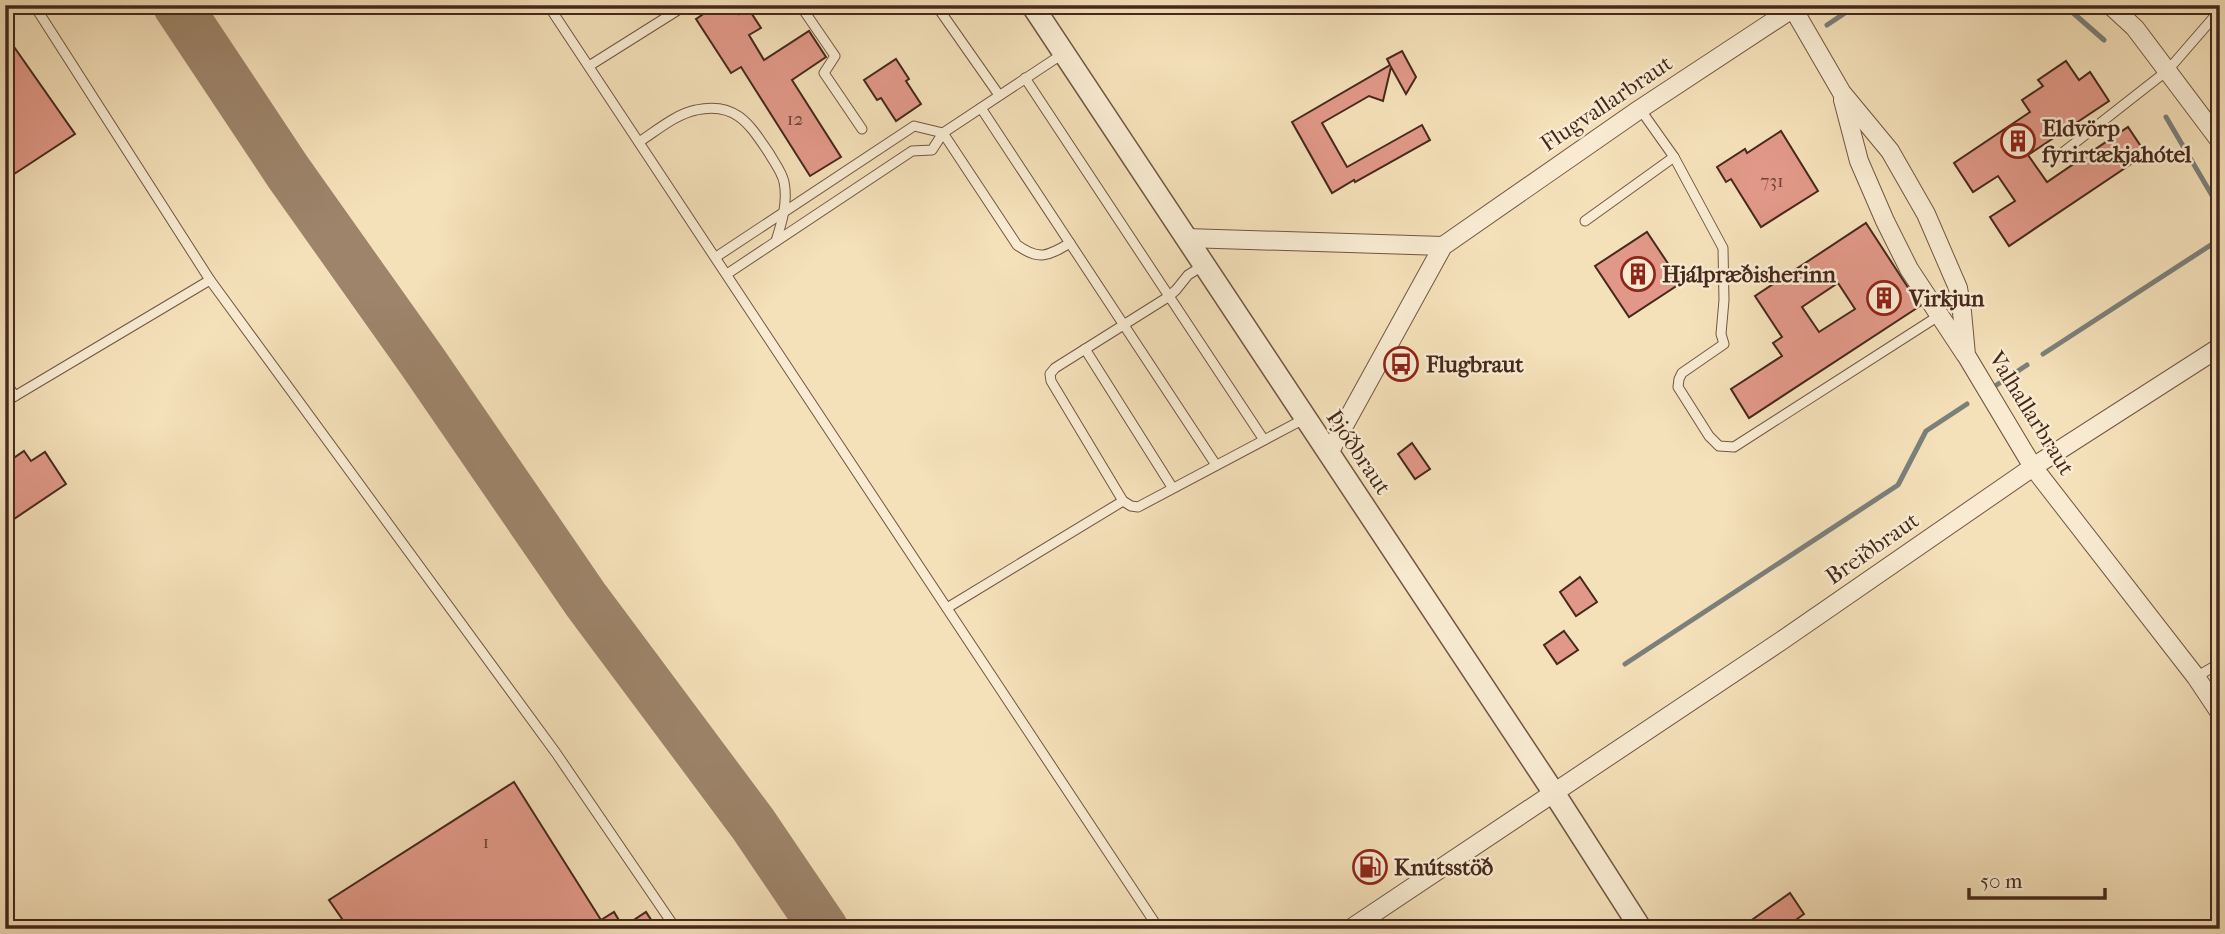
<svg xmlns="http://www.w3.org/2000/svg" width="2225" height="934" viewBox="0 0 2225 934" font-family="'IM FELL French Canon',serif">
<rect width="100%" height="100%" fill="#f4e0b9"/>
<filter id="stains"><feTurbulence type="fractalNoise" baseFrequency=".00286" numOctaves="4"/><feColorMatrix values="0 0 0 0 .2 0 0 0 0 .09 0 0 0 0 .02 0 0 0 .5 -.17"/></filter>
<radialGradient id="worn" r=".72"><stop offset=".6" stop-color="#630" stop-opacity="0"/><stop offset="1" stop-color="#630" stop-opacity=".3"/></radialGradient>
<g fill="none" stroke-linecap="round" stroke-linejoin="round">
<g stroke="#7b807a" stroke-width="5">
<path d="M1734,5H1737"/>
<path d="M2064,5L2104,40"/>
<path d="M1827,25L1857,5"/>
<path d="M2166,117L2220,209"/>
<path d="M2043,354L2220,239"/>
<path d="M1995,386L2027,365"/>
<path d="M1625,664L1898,485L1926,431L1967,404"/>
</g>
<path stroke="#9d846a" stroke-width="49" d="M177,5L288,172L422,361L586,600L753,824L824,929"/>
</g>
<g fill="#e19888" stroke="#46281c" stroke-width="2" fill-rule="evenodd">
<path d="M717,5H734L739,14L748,8L761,28L749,35L764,60L809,31L826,57L792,80L841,157L810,176L741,67L731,73L696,19Z"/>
<path d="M5,34L75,134L5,180Z"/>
<path d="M1402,51L1416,77L1406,94L1391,67L1383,101L1369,96L1322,123L1347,167L1422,125L1430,140L1355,182L1354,180L1332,193L1292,122L1390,65L1387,59Z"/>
<path d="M896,59L909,79L906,81L921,104L896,121L881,98L877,100L864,80Z"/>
<path d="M2066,61L2079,80L2090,72L2109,101L2028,155L2047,182L2128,127L2146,154L2009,246L1990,217L2015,201L1998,176L1973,192L1954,163L2030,112L2022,100L2043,86L2038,80Z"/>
<path d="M1781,131L1818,191L1761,227L1731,179L1726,182L1717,167L1745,149L1747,153Z"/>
<path d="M1866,223L1920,306L1749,418L1731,389L1782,356L1773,343L1782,337L1755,296ZM1838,283L1855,309L1819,332L1802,307Z"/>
<path d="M1647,232L1681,283L1629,317L1595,266Z"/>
<path d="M1412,443L1430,469L1415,479L1398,454Z"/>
<path d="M24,451L31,461L45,452L66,484L5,525V464Z"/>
<path d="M1580,577L1597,602L1576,616L1560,592Z"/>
<path d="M1564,631L1578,650L1557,664L1544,645Z"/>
<path d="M514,782L601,920L614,912L623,927L646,912L657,929H349L329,900Z"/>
<path d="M1790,893L1804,914L1783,929H1739Z"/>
</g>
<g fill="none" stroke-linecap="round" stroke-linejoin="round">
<g stroke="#725643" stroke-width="11">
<g id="service">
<path d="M34,5L210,280L556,753L676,929"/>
<path d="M548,5L1159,929"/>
<path d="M800,5L835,56L824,73L862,129"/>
<path d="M936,5L999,95"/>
<path d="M589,66L686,5"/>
<path d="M1025,78L1264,440"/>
<path d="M981,108L1216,465"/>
<path d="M1640,109L1674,157L1723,248L1724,300L1721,334L1724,344L1682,373L1679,379L1678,387L1709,436L1719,446L1734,447L1940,315"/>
<path d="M639,142C656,131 676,114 696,110C736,101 750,125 769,153C774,162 782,172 784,182C788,202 782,222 776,241"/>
<path d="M2057,157L2168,70L2220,10"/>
<path d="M1585,221L1674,157"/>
<path d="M716,257L914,126L943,133L1017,245C1039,261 1048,256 1070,243"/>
<path d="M1204,265L1188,275L1176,290L1168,297L1055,368L1050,374L1051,381L1123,501L1131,506L1138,507L1304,419"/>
<path d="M727,274L912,151L932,150L943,133L1064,53"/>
<path d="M1085,349L1172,487"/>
<path d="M5,382L15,396"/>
<path d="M5,402L210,280"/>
<path d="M947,608L1123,501"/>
<path d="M2196,677L2220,663"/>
</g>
</g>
<g stroke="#725643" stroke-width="20">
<g id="minor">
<path d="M1791,5L1842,93L1890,151L1926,214L1958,288L1962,312L1966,355L2033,467L2196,677L2220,713"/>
<path d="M2110,5L2135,28L2220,141"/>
<path d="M1843,100L1859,161L1885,221L1909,269L1965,354"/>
<path d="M1186,238L1443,246"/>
<path d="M1329,453L1443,246L1640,109L1798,5"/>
<path d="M1350,929L1781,641L2033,467L2220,347"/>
</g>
</g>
<g stroke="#725643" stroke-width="24">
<path id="tertiary" d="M1032,5L1554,793L1641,929"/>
</g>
<use href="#service" stroke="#f8ebd2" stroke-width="9"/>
<use href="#minor" stroke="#f8ebd2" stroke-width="18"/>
<use href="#tertiary" stroke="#f8ebd2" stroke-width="21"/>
</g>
<defs>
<g id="building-ring" transform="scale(1.75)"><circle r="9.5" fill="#f8ebd2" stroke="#8f2418" stroke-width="1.5"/><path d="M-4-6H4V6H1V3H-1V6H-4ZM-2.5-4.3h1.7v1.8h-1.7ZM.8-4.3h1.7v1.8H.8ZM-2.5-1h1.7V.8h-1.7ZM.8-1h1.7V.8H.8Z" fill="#8f2418"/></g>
<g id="bus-ring" transform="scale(1.75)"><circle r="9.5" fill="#f8ebd2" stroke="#8f2418" stroke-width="1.5"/><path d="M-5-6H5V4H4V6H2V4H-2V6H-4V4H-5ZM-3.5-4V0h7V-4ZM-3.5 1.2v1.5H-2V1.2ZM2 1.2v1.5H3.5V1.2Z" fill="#8f2418"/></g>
<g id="fuel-ring" transform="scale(1.75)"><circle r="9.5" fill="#f8ebd2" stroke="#8f2418" stroke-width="1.5"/><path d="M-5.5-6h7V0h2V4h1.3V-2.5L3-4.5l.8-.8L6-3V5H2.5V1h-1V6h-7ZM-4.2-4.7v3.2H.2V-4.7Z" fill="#8f2418"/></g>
</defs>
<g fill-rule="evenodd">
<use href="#building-ring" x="2018" y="141"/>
<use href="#building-ring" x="1638" y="274"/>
<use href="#building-ring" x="1884" y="298"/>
<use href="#bus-ring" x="1401" y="364"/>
<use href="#fuel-ring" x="1370" y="867"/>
</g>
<g text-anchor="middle" stroke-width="5" stroke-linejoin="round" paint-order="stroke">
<g font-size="19" fill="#6d4437">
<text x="795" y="125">12</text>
<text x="1772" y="187">731</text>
<text x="486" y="848">1</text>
</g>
<g font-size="23" fill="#46281c" stroke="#f8ebd2">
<text transform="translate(1606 103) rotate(-34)" y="8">Flugvallarbraut</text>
<text transform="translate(2032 413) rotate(58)" y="8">Valhallarbraut</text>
<text transform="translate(1359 452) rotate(56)" y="8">Þjóðbraut</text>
<text transform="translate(1872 548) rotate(-35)" y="8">Breiðbraut</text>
</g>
<g font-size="23" font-weight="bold" fill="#46281c" stroke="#f8ebd2" text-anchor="start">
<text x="2042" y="136">Eldvörp<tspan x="2042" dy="26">fyrirtækjahótel</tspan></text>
<text x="1662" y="282">Hjálpræðisherinn</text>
<text x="1909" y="306">Virkjun</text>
<text x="1426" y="372">Flugbraut</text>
<text x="1394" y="875">Knútsstöð</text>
</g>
</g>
<rect width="2225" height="934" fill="none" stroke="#f4e0b9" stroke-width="28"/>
<rect x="7" y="7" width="2211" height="920" fill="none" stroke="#46281c" stroke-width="3.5"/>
<rect x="14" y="14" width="2197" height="906" fill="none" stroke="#46281c" stroke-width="2"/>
<path d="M1969 888v10h136v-10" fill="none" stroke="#46281c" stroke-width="3.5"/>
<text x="1980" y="888" font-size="21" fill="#46281c" stroke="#f8ebd2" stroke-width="5" paint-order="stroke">50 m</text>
<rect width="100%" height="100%" filter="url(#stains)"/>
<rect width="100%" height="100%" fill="url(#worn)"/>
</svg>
